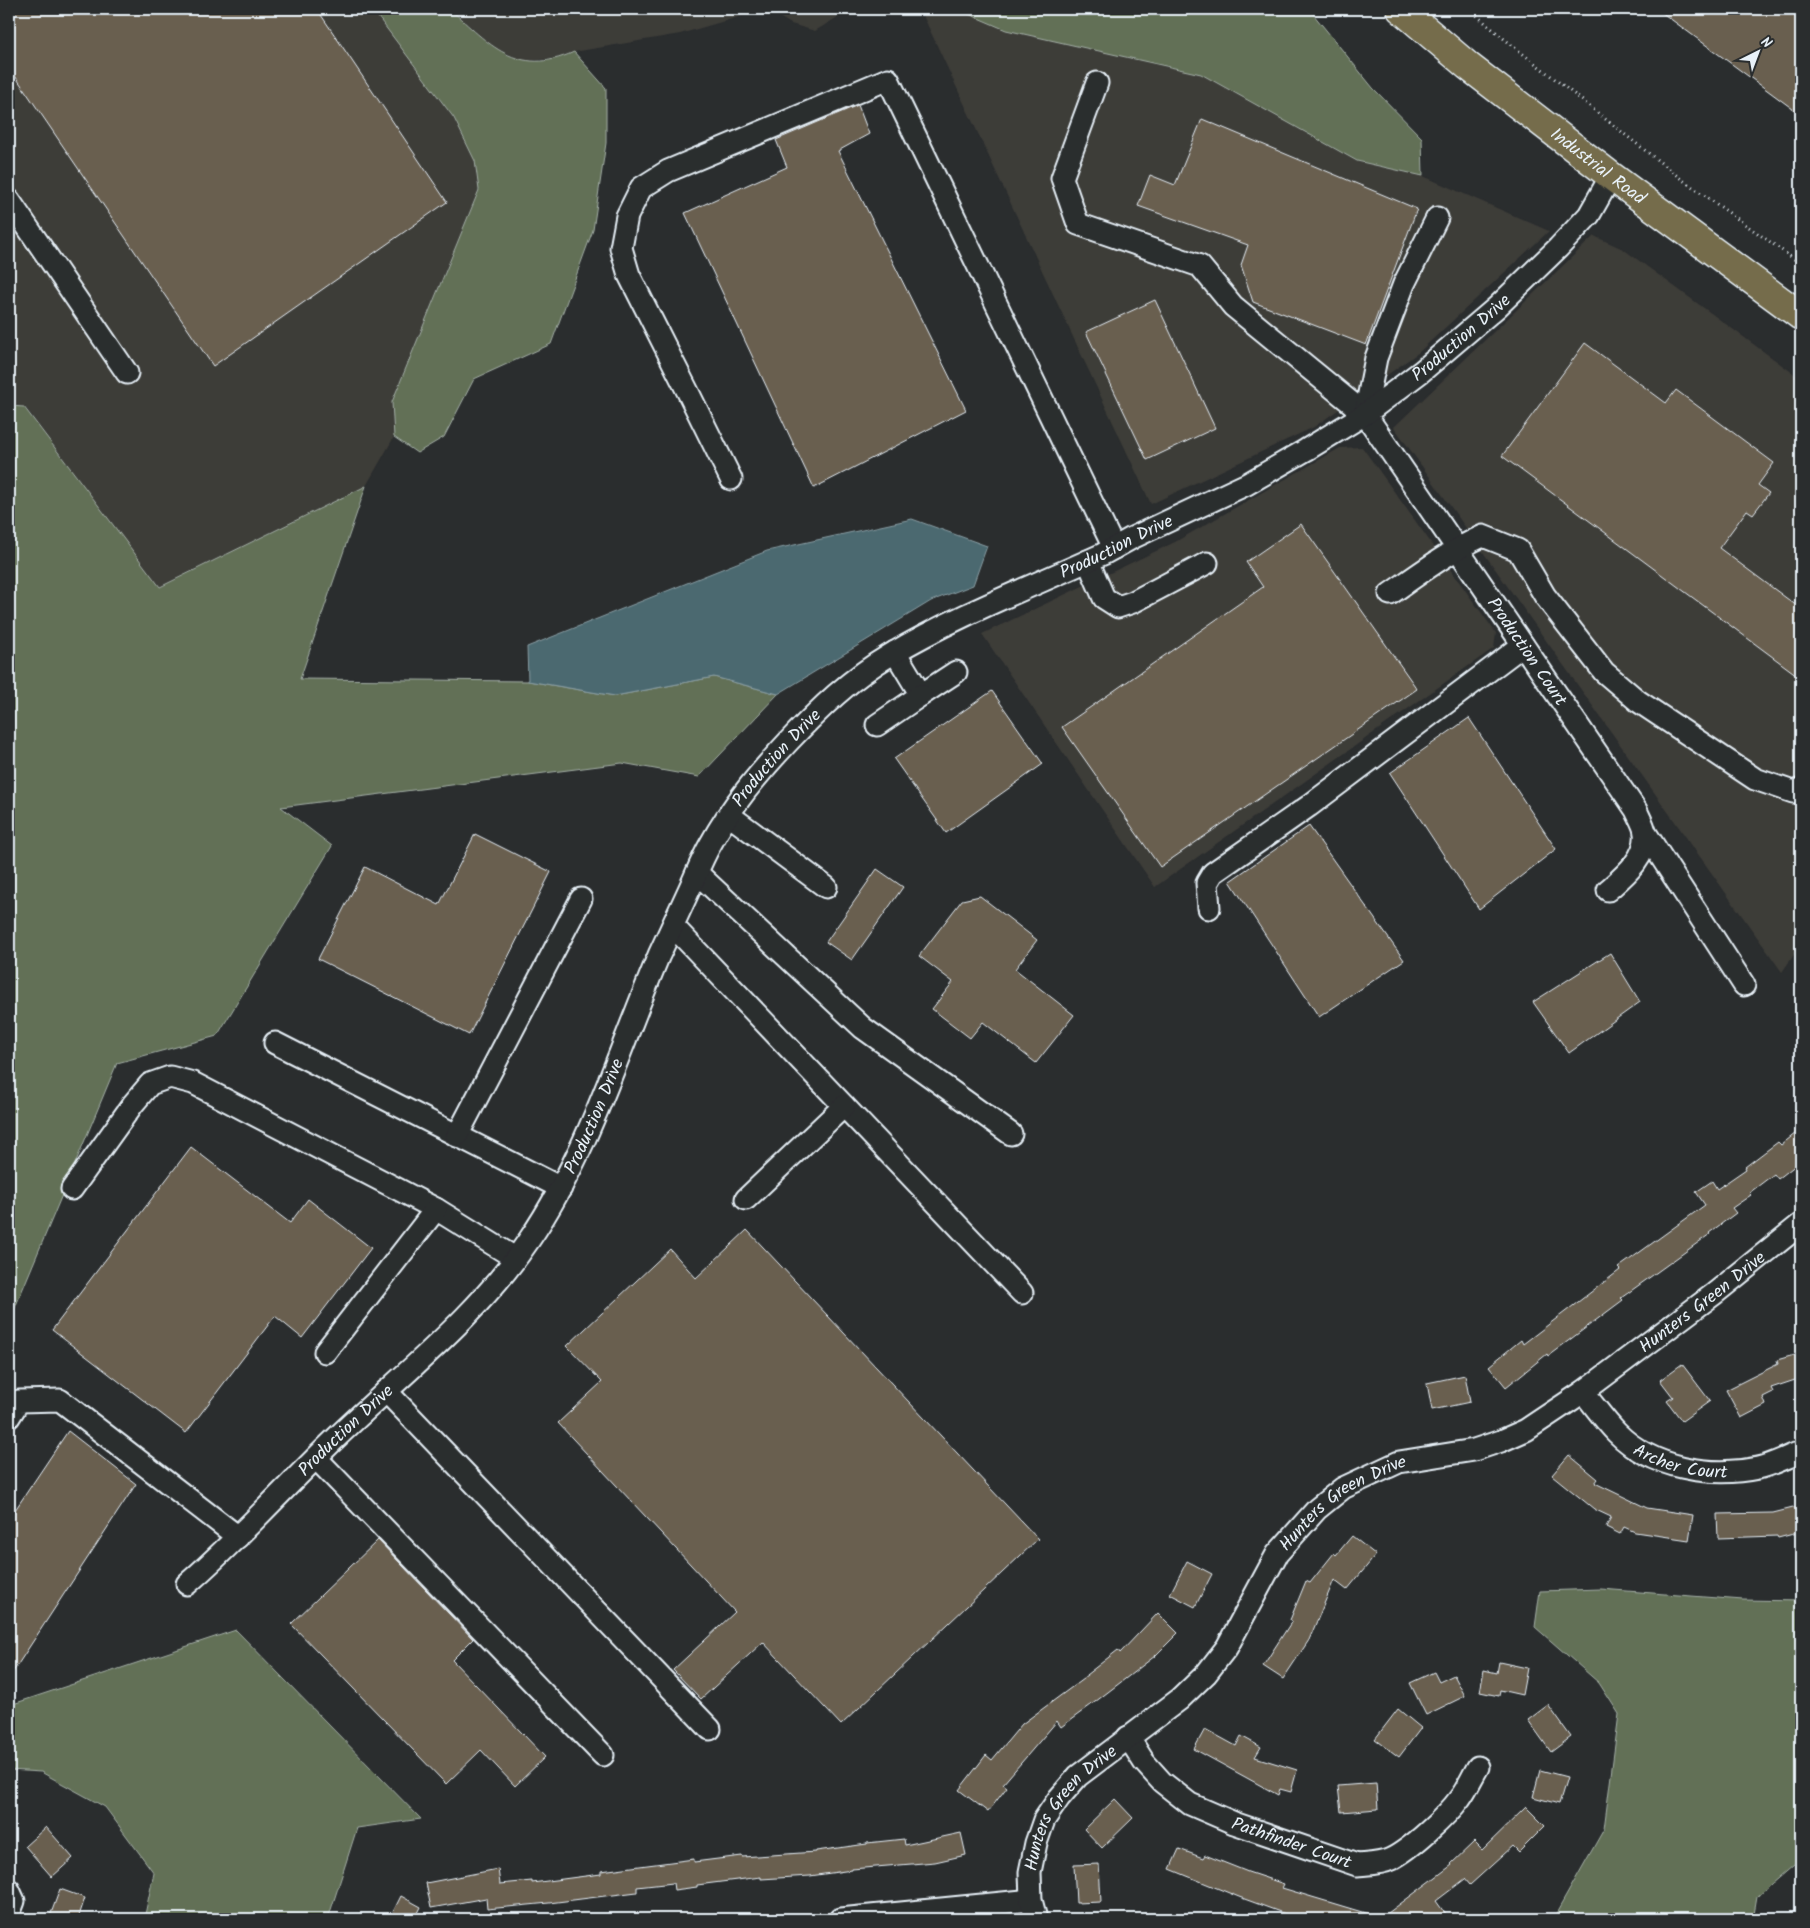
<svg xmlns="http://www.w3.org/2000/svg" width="1810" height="1928" viewBox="0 0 1810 1928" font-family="Kalam,sans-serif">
<rect width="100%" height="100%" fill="#2a2d2e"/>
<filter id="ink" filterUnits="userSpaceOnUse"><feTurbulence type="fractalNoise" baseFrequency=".02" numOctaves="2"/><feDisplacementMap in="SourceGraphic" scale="10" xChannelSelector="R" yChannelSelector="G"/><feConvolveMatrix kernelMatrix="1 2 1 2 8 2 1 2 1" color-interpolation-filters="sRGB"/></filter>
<g filter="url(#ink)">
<g fill="#3d3c38">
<path d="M9,9H372L454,118L475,161L479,190L392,402L394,437L366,486L159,587L25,407L9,406Z"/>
<path d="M450,9H847L846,12L815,31L791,24L766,9L680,34L574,52L557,59L523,61L494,48Z"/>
<path d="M920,9H957L1006,30L1201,74L1357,161L1423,176L1549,231L1418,353L1314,427L1151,504Z"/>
<path d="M1594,236L1623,249L1801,379V945L1782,972L1394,427Z"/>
<path d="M1362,447L1496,633L1494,648L1155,887L982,634L1175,542L1340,448Z"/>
</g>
<g fill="#627057" stroke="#a5b0a8">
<path d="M372,9H450C489,44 517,78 574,52L606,88V143L593,230L551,344L474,379L444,437L417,453L394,437L392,402L479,190L475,161L454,118Z"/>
<path d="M957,9H1309L1373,88L1422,138L1423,176L1357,161L1201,74L1006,30Z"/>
<path d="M9,406L24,407L160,587L366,486L300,679L528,681L615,696L714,677L778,694L699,777L622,763L281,807L332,846L217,1036L117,1063L9,1322Z"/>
<path d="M1601,1589L1743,1600L1801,1601V1858L1757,1896L1753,1919H1553L1604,1829L1619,1714L1599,1683L1535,1627L1540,1591Z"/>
<path d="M236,1630L421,1819L357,1828L328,1919H144L154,1873L105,1807L41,1772L9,1770V1701L13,1704Z"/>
</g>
<path fill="#4c696f" stroke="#8a9fa6" d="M912,519L987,546L973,585L931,601L778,694L714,677L615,696L528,681L527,647L767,551Z"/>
<g fill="#695e50" stroke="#e8f1f8">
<path d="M9,9H317L447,202L213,366L9,67Z"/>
<path d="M1657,9H1801V115Z"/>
<path d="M858,105L869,134L838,151L966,410L814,488L685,213L787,167L776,140Z"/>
<path d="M1202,119L1417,209L1366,345L1253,302L1241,265L1248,245L1138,206L1150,175L1175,185Z"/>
<path d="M1155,300L1215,428L1147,460L1086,332Z"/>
<path d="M1585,343L1666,403L1676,390L1774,463L1758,485L1769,493L1753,514L1747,510L1719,548L1801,609V678L1502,456Z"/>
<path d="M1301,524L1417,689L1160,867L1062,727L1263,587L1246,562Z"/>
<path d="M992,691L1043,764L946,833L894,759Z"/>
<path d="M1469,718L1556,849L1479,909L1390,773Z"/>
<path d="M1309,826L1404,960L1319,1017L1230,881Z"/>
<path d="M475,834L551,872L469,1035L318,959L365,867L439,905Z"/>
<path d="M877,869L903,887L852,960L826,942Z"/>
<path d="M980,896L1037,940L1015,969L1074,1015L1036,1063L983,1022L970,1038L932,1009L953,982L919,956L962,900Z"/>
<path d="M1610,953L1640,1002L1569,1053L1533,1002Z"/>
<path d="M1801,1129V1161L1778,1179L1774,1174L1749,1193L1751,1195L1732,1208L1736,1213L1709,1233L1710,1234L1621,1298L1623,1300L1548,1356L1547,1354L1506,1387L1489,1366L1521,1340L1523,1344L1620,1270L1618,1268L1705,1205L1696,1192L1712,1181L1717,1189L1746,1169L1745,1167L1778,1142L1781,1145Z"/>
<path d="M191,1147L290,1223L308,1199L371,1248L302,1338L275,1316L186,1433L52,1330Z"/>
<path d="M747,1230L1038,1539L841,1725L763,1642L701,1699L673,1670L735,1612L558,1423L602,1382L567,1346L670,1249L696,1278Z"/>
<path d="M1801,1353V1378L1771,1388L1773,1392L1763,1397L1766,1405L1741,1418L1726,1390L1778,1364L1777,1360Z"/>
<path d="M1682,1364L1710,1401L1682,1421L1667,1401L1673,1397L1660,1380Z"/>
<path d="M1465,1375L1470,1402L1432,1410L1427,1383Z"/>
<path d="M68,1431L136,1484L9,1678V1519Z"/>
<path d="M1569,1455L1598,1479L1595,1483L1647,1508L1693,1515L1689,1540L1635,1532L1624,1527L1620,1534L1606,1527L1611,1517L1594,1509L1552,1475Z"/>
<path d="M1801,1506V1532L1778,1538L1777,1536L1718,1538L1717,1514L1773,1513Z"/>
<path d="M1352,1536L1376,1555L1347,1590L1334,1580L1309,1640L1283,1679L1263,1666L1292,1621L1290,1620L1306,1581L1310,1583L1334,1553L1336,1555Z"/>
<path d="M378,1540L473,1639L452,1660L545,1757L515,1786L481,1750L446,1784L291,1624Z"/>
<path d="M1187,1561L1212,1574L1195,1607L1170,1594Z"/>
<path d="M1158,1613L1178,1633L1155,1656L1095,1702L1061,1727L1057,1721L1003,1784L1007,1787L988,1812L959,1790L986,1755L992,1760L1022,1724L1087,1676L1086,1675L1118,1650L1120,1653Z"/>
<path d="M1499,1662L1527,1668L1522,1695L1500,1690L1499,1696L1480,1692L1484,1670L1497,1673Z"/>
<path d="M1434,1672L1439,1682L1454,1675L1465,1696L1426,1715L1410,1683Z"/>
<path d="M1548,1705L1571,1737L1551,1752L1528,1720Z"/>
<path d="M1398,1709L1421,1728L1399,1757L1375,1739Z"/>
<path d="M1205,1729L1236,1746L1241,1736L1261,1747L1255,1757L1297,1770L1291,1792L1280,1789L1278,1795L1194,1749Z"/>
<path d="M1540,1770L1567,1777L1559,1804L1533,1797Z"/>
<path d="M1376,1783L1378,1809L1341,1812L1338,1786Z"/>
<path d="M1115,1799L1133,1818L1102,1848L1084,1829Z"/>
<path d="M1526,1807L1545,1826L1519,1852L1513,1846L1470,1885L1465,1879L1436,1901L1449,1919H1380L1452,1865L1451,1864L1474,1842L1482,1850Z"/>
<path d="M46,1827L73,1858L52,1877L25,1846Z"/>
<path d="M961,1833L966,1855L935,1862L852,1869V1870L810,1876L761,1879V1877L697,1885V1887L674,1890L673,1883L637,1887V1892L549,1903L487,1909L486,1898L431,1908L426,1883L498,1869L500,1884L532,1881V1883L601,1874V1871L694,1859V1862L742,1856V1857L816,1852V1851L867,1844V1843L904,1839L905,1845Z"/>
<path d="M1179,1849L1203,1858L1205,1855L1248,1872L1284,1884L1282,1888L1372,1915L1371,1919H1290L1291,1916L1239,1897L1170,1869Z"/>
<path d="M1099,1864L1101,1902L1076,1903L1074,1865Z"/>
<path d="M60,1889L85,1898L78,1919H49Z"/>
<path d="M401,1896L421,1907L415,1919H396L398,1915L393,1912Z"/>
</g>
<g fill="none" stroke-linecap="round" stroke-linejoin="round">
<g stroke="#e8f1f8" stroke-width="25">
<g id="minor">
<path id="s1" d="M1097,83L1062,178L1078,224L1200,266L1233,306L1365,414L1636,810C1639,817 1644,825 1645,832C1648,857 1624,876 1608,890"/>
<path d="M9,200L127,373"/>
<path d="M1365,414L1376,358L1404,284L1437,218"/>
<path d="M731,479L688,392L629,275L621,248L627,216L641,188L668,171L888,79L1114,548"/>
<path d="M1088,561L1104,598L1118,607L1133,602L1207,563"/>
<path d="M1390,594C1419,574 1451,550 1483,536L1518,550L1545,596L1604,672L1638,701L1755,779L1793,792L1801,789"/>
<path d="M895,652L921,695L956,672"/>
<path d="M877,725L921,695"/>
<path d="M729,815L826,887"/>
<path d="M1645,832L1744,985"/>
<path d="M697,873L863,1028L1011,1134"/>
<path d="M1209,908L1207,883L1213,873L1309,806L1523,645"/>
<path d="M673,926L1022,1293"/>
<path d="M275,1043L561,1188"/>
<path d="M457,1136L581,899"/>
<path d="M72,1189L133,1104L150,1084L170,1077L193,1083L436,1209L515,1258"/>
<path d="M746,1199L844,1106"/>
<path d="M325,1352L436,1209"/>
<path d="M386,1391L710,1729"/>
<path id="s2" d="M1583,1392C1594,1405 1605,1421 1617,1433C1652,1468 1711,1478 1758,1468C1772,1465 1787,1457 1801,1452"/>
<path d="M9,1417L19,1401L60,1400L238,1537"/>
<path d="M316,1458L603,1755"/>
<path id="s3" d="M187,1584C239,1539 285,1487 335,1439C401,1375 477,1317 529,1240C589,1152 618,1052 659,955C669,933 679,912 689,890C696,875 702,859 710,845C731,806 758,774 788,742C819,709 851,678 890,655C957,615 1033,586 1103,554L1132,538L1247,484L1306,450L1365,414L1422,371L1497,307L1558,248L1589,215L1611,176"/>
<path id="s4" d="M1128,1737L1144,1762L1162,1782L1190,1804L1234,1823L1357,1865C1368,1864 1381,1864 1391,1859C1411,1849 1447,1816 1460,1798C1467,1789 1472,1777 1478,1767"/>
<path d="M9,1890L14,1901L9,1914"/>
<path d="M840,1919L1031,1900"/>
<path id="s5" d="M1036,1919L1031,1900L1030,1872L1036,1843L1044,1820L1059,1798L1078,1776L1180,1699L1206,1674L1227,1647L1277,1554L1317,1509L1343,1488L1399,1462L1474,1450L1501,1441L1526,1430L1583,1392L1714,1294L1801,1224"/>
</g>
</g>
<g stroke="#e8f1f8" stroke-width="31">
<g id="major">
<path id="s6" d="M1401,9L1468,66L1611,176L1801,316"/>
</g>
</g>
<path stroke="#e8f1f8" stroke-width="3" stroke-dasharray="1 4" stroke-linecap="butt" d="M1469,9L1503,38L1680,178L1801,264"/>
<use href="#minor" stroke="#2a2d2e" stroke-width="21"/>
<use href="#major" stroke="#746c4b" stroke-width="28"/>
</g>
</g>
<g text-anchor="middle" stroke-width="4" stroke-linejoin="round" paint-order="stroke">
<g font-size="18" fill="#e8f1f8" stroke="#2a2d2e">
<text dy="6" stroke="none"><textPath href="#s6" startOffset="252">Industrial Road</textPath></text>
<text dy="6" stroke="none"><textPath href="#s3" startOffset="1841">Production Drive</textPath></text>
<text dy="6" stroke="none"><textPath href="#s3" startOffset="1436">Production Drive</textPath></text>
<text dy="6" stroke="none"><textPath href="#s1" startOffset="789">Production Court</textPath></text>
<text dy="6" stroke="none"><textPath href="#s3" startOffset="1031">Production Drive</textPath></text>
<text dy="6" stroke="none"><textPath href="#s3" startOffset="626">Production Drive</textPath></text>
<text dy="6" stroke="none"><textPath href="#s5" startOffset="966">Hunters Green Drive</textPath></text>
<text dy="6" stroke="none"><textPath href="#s3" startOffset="221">Production Drive</textPath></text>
<text dy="6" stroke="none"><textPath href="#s2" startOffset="125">Archer Court</textPath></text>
<text dy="6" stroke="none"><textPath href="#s5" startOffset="546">Hunters Green Drive</textPath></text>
<text dy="6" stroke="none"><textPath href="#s5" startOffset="126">Hunters Green Drive</textPath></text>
<text dy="6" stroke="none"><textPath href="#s4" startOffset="201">Pathfinder Court</textPath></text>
</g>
</g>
<rect width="1810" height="1928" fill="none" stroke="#2a2d2e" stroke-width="30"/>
<rect x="15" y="15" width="1780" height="1898" fill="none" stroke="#e8f1f8" stroke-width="2" filter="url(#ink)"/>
<g transform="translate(1758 52) rotate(42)" stroke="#2a2d2e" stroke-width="4" paint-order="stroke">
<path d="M0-4L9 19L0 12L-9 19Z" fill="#e8f1f8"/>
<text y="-8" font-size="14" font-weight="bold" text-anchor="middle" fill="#e8f1f8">N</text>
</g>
</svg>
